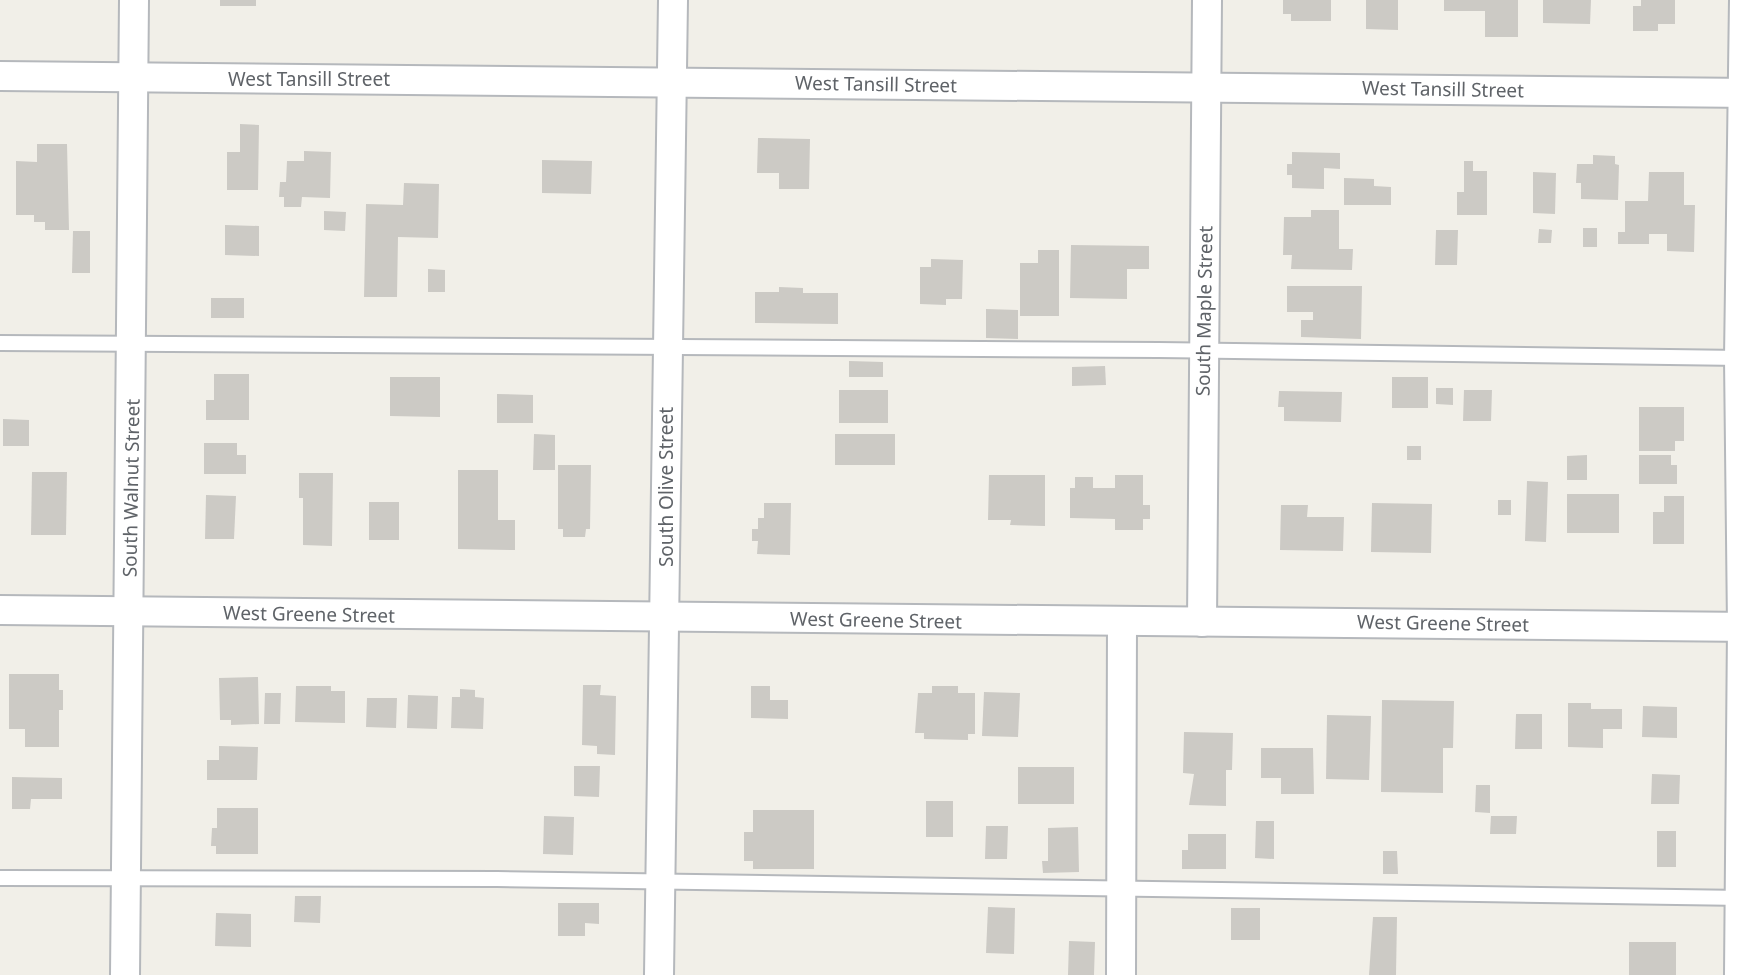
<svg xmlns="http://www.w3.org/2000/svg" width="1752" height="975" viewBox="0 0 1752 975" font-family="'Noto Sans',sans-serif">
<rect width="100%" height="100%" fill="#f1efe8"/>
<g fill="#cccac5">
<rect x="220" y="0" width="36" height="6"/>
<path d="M1283,0H1331V21H1291V14H1283Z"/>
<path d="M1366,0H1398V30L1366,29Z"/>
<path d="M1444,0H1518V37H1485V11H1444Z"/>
<path d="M1543,0H1591L1590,24L1543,23Z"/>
<path d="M1641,0H1675V24H1658V31H1633V6H1641Z"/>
<path d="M240,124L259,125L258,190H227V152H240Z"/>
<path d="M758,138L810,139L809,189H779V173H757Z"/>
<path d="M37,144H67L69,230H45V222H34V215H16V161L37,162Z"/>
<path d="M304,151L331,152L330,198L302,197L301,207H284V197H279L280,182H286L287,161H304Z"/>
<path d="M1292,152L1340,153V169L1324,168V189L1292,188V175H1287V164H1292Z"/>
<path d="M1593,155L1615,156V164L1619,165L1618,200L1581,199V183H1576L1577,164H1593Z"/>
<path d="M542,160L592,161L591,194L542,193Z"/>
<path d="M1464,161H1473V171H1487V215H1457V192H1464Z"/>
<path d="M1533,172L1556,173L1555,214L1533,213Z"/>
<path d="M1649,172H1684V205H1695L1694,252L1667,251V234H1649V244H1618V232H1625V201H1648Z"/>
<path d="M1344,178L1374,179V186L1391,187V205H1344Z"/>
<path d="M404,183L439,184L438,238L398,237L397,297H364L366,204L403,205Z"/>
<path d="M1311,210H1339V249H1353L1352,270L1291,269L1292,255H1283L1284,217H1311Z"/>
<path d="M324,211L346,212L345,231L324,230Z"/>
<path d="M225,225L259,226V256L225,255Z"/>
<rect x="1583" y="228" width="14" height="19"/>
<path d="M1539,229L1552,230L1551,243H1538Z"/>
<path d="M1436,230H1458L1457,265H1435Z"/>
<path d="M73,231H90V273H72Z"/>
<path d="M1071,245L1149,246V269H1127V299L1070,298Z"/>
<path d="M1038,250H1059V316H1020V263H1038Z"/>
<path d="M931,259L963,260L962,299H946V305L920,304V267H931Z"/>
<path d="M428,269L445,270V292H428Z"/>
<path d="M1287,286H1362L1361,339L1301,337V320H1313V312H1287Z"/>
<path d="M779,287L803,288V293H838V324L755,323V292H779Z"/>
<rect x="211" y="298" width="33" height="20"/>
<path d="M986,309L1018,310V339L986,338Z"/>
<path d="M849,361L883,362V377H849Z"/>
<path d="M1105,366L1106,385L1072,386V367Z"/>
<path d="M214,374H249V420H206V400H214Z"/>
<path d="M390,377H440V417L390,416Z"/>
<rect x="1392" y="377" width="36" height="31"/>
<path d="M1436,388H1453V405L1436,404Z"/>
<rect x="839" y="390" width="49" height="33"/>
<path d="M1464,390H1492L1491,421H1463Z"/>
<path d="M1279,391L1342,392L1341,422L1284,421V407H1278Z"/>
<path d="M497,394L533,395V423H497Z"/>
<path d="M1639,407H1684V441H1675V451H1639Z"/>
<path d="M3,419L29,420V446H3Z"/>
<path d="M534,434L555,435V470H533Z"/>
<rect x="835" y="434" width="60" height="31"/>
<path d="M204,443H237V455H246V474H204Z"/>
<rect x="1407" y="446" width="14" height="14"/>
<path d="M1587,455V480H1567V456Z"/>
<path d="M1639,455H1671V465H1677V484H1639Z"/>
<path d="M558,465H591L590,529H586L585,537H563V529H558Z"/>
<path d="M458,470H498V520H515V550L458,549Z"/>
<path d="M32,472H67L66,535H31Z"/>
<path d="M299,473H333L332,546L303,545V498H299Z"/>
<path d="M989,475H1045V526L1010,525L1011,520H988Z"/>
<path d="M1115,475H1143V505H1150V519H1143V530H1115V519L1070,518V488H1075V477H1093V488H1115Z"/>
<path d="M1527,481L1548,482L1546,542L1525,541Z"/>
<rect x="1567" y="494" width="52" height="39"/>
<path d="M206,495L236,496L234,539H205Z"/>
<path d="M1664,496H1684V544H1653V512H1664Z"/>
<rect x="1498" y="500" width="13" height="15"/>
<rect x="369" y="502" width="30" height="38"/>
<path d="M764,503H791L790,555L757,554L758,541H752V529H758V518H764Z"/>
<path d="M1372,503L1432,504L1431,553L1371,552Z"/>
<path d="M1281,505H1308L1307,517H1344L1343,551L1280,550Z"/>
<path d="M9,674H59V690H63V710H59V747H25V729H9Z"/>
<path d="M258,677L259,724L231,725V720H220L219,678Z"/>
<path d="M583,685H601L600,695L616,696L615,755L597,754V746L582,745Z"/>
<path d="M296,686H331V691H345V723L295,722Z"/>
<path d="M751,686H770V700H788V719L751,718Z"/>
<path d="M932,686H958V693H975V734H968V740L924,739V733H915L918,693H932Z"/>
<path d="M460,689L475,690V697L484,698L483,729L451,728L452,697H460Z"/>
<path d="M984,692L1020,693L1018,737L982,736Z"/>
<path d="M265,693H281L280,724H264Z"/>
<path d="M408,695L438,696L437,729L407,728Z"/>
<path d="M367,698H397L396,728L366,727Z"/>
<path d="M1382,700L1454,701L1453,748H1443V793L1381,792Z"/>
<path d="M1568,703H1591V709H1622V729H1603V748L1568,747Z"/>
<path d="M1643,706L1677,707V738L1642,737Z"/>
<path d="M1516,714H1542V749H1515Z"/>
<path d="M1327,715L1371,716L1369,780L1326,779Z"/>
<path d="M1184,732L1233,733L1232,770H1226V806L1189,805L1194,774L1183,773Z"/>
<path d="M219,746L258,747L257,780H207V760H219Z"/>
<path d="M1261,748H1313L1314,794H1281V778H1261Z"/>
<path d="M574,766H600L599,797L574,796Z"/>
<rect x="1018" y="767" width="56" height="37"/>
<path d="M1652,774L1680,775L1679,804H1651Z"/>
<path d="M12,777L62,778V799H31L30,809H12Z"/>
<path d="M1476,785H1490V813L1475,812Z"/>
<rect x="926" y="801" width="27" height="36"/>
<path d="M217,808H258V854H216V846H211L212,828H217Z"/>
<path d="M753,810H814V869H753V861H744V832H753Z"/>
<path d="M544,816L574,817L573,855L543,854Z"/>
<path d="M1491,816H1517L1516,834H1490Z"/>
<path d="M1256,821H1274V859L1255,858Z"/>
<path d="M986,826H1008L1007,859H985Z"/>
<path d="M1078,827L1079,872L1043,873L1042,861H1048V828Z"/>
<rect x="1657" y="831" width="19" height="36"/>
<path d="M1188,834H1226V869H1182V850H1188Z"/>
<path d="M1383,851H1397L1398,874H1383Z"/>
<path d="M295,896H321L320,923L294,922Z"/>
<path d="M558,903H599V924L585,923V936H558Z"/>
<path d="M988,907L1015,908L1014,954L986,953Z"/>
<rect x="1231" y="908" width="29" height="32"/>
<path d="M216,913L251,914V947L215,946Z"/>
<path d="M1373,917H1397L1396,975H1369Z"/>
<path d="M1069,941L1095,942L1094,975H1068Z"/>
<rect x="1629" y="942" width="47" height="33"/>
</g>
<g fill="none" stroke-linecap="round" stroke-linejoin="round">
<g stroke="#b5b8bc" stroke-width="18">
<g id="lane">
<path d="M0,343L1159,350L1741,358"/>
<path d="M0,878L497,879L1744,898"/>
</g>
</g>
<g stroke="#b5b8bc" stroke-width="32">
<g id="street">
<path d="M0,76L1752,93"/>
<path d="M0,610L1752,627"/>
<path d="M1202,622L1207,0"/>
<path d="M125,975L134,0"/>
<path d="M659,975L673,0"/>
<path d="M1121,975L1122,622"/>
<path d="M1739,975L1742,627L1739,358L1744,0"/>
</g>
</g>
<use href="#lane" stroke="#fff" stroke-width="14"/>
<use href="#street" stroke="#fff" stroke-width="28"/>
</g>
<g text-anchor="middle" stroke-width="5" stroke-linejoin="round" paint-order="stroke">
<g font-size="19" fill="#5f6368" stroke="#fff">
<text x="309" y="86">West Tansill Street</text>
<text transform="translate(876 84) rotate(1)" y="7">West Tansill Street</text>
<text transform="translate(1443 89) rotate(1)" y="7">West Tansill Street</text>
<text transform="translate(1204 311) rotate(-89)" y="7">South Maple Street</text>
<text transform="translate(666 487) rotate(-90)" y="7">South Olive Street</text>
<text transform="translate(131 488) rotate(-89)" y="7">South Walnut Street</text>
<text transform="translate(309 614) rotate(1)" y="7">West Greene Street</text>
<text transform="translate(876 620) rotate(1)" y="7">West Greene Street</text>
<text transform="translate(1443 623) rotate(1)" y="7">West Greene Street</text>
</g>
</g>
</svg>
